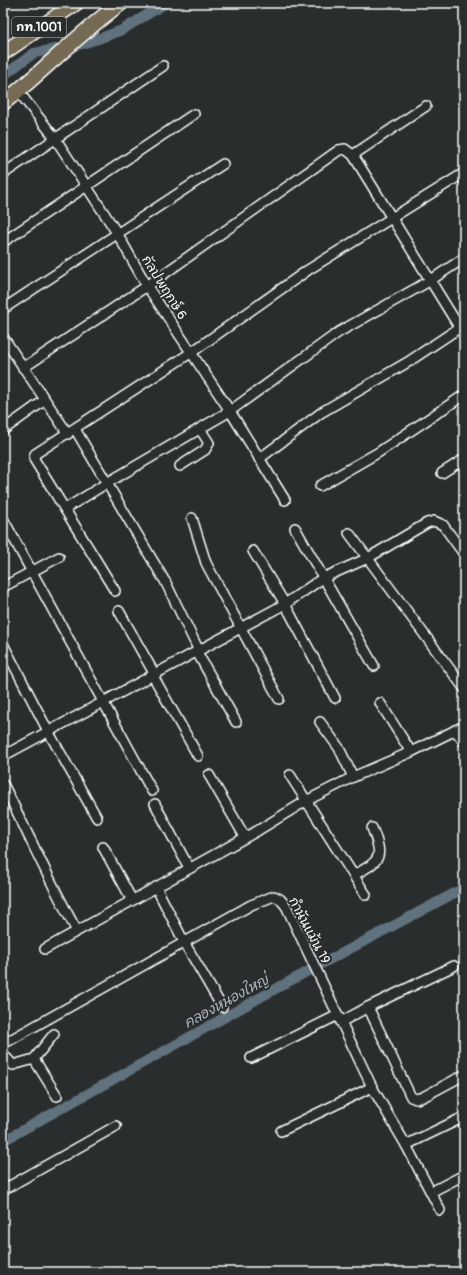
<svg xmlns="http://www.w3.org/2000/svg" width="467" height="1275" viewBox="0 0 467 1275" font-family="Pangolin,'Playpen Sans Thai',sans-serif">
<rect width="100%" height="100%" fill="#2a2d2e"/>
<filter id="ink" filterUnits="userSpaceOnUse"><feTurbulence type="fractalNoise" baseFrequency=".025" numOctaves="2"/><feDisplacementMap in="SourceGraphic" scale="8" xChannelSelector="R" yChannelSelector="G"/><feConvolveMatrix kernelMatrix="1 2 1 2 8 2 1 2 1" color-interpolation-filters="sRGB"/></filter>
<g filter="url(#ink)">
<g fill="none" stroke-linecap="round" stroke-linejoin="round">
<g stroke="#5e727d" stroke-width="10">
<path d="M3,76L34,53L82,44L98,39L122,30L166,3"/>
<path d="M3,1141L288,982L464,888"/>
</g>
<g stroke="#fff" stroke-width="12">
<g id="street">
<path d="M18,91L55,138L117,233L147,286L230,411L285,500"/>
<path d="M353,155L426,106"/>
<path d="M3,174L163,66"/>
<path d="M3,242L194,114"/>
<path d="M3,309L223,164"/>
<path d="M3,337L68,434"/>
<path d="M23,368L147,286L339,150L345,149L353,155L464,335"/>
<path d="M75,429L163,578"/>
<path d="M3,430L45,400"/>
<path d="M259,459L322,412L408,362L459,328"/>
<path d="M180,466L205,450L209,443L200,429"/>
<path d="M442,473L464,459"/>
<path d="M320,486L379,452L464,395"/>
<path d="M65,509L107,483L230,411L339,332L431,280L464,258"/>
<path d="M192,518L206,563L279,699"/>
<path d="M3,519L152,791"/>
<path d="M295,528L374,666"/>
<path d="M349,533L464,688"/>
<path d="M253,551L285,604L335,698"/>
<path d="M165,581L199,651"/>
<path d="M3,587L59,557"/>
<path d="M115,591L34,459L35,454L192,352L308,270L464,173"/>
<path d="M119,611L155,675"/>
<path d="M3,644L48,731L97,818"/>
<path d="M197,652L236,722"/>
<path d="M153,676L198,756"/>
<path d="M380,703L411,752"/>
<path d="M320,722L339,748L353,777"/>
<path d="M455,730L464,742"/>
<path d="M3,756L285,604L323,578L368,558L427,523L434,521L443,525L464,554"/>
<path d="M209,775L245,837"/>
<path d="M290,775L366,895"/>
<path d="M3,784C28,833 50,883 77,931"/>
<path d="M155,804L189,868"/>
<path d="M103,847L132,900"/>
<path d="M354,875C381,860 384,858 372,828"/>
<path d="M156,887L184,942L222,1007"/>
<path d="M45,949L257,831L306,801L353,777L411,752L464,726"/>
<path d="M368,1007L411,1097L416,1099L423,1097L464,1075"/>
<path d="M341,1022L368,1007L454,966"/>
<path d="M3,1044L251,905L274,896L280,899L286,906L372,1087L406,1145L440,1210"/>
<path d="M3,1054L13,1065L34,1059L54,1034"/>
<path d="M251,1058L338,1015"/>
<path d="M34,1059L57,1096"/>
<path d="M281,1131L372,1087"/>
<path d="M406,1145L464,1117"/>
<path d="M3,1190L116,1126"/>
<path d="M431,1192L464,1175"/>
</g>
</g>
<g stroke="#fff" stroke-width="17">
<g id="primary">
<path d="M3,53L76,3"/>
<path d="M3,103C44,71 79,33 121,3"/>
</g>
</g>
<use href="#street" stroke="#2a2d2e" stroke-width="9"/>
<use href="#primary" stroke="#746b52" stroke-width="14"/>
</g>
</g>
<g text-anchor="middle" stroke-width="4" stroke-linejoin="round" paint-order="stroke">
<rect fill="#2a2d2e" stroke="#bfc0c0" stroke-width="1" x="12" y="17" width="54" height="20" rx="3"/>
<g font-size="12" font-weight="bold" fill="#fff">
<text x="39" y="31">กท.1001</text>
</g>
<g font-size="13" fill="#fff" stroke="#2a2d2e">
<text transform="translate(165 287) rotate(58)" y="5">กัลปพฤกษ์ 6</text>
<text transform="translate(310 930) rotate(62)" y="5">กำนันแม้น 19</text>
</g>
<g font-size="14" font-style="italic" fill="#aeb8be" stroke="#2a2d2e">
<text transform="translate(226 1001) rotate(-29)" y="5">คลองหนองใหญ่</text>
</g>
</g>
<rect width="467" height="1275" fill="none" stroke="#2a2d2e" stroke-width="16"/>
<rect x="8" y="8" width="451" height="1259" fill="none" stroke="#fff" stroke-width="1.5" filter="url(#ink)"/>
</svg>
